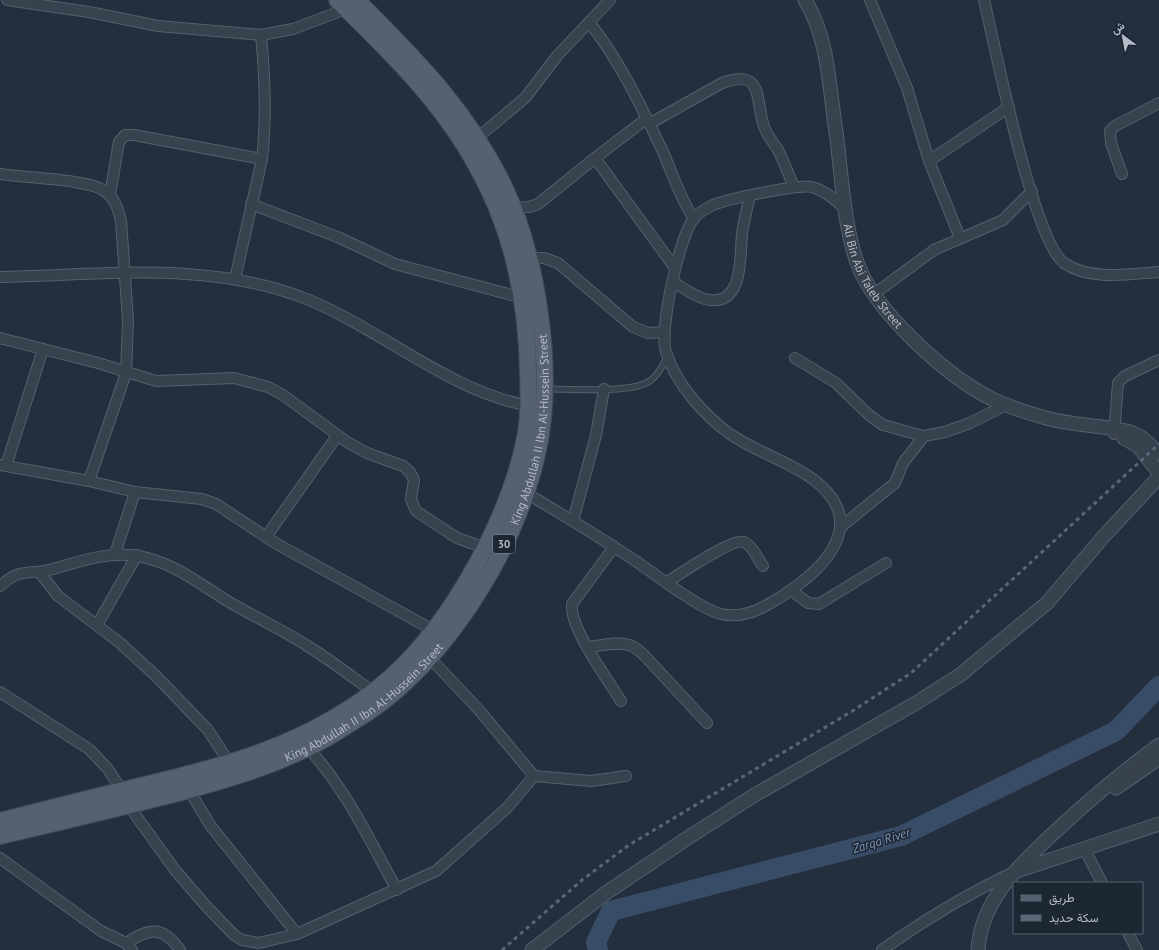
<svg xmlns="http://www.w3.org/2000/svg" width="1159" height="950" viewBox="0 0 1159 950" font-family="'PT Sans',Vazirmatn,sans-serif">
<rect width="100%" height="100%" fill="#242f3e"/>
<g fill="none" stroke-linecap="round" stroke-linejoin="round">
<path stroke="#394c67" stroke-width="20" d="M598,950L596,942L611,911L901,836L1116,731L1159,686"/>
<g stroke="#565f6c" stroke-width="7">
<path id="service" d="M547,389C569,389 635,394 651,380C658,375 663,365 667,358"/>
</g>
<g stroke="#565f6c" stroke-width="12">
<g id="minor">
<path d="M7,0L89,12L158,26L261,35L293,29L346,9"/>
<path d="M870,0L907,88L929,161L960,238"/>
<path d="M984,0C995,46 1033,240 1064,263C1090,281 1129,274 1159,272"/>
<path d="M589,22C620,61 642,108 663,152C673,175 680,198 694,219"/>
<path d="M649,124L722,83C767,67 754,104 765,129C768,137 774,143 778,150C784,162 789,175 794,187"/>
<path d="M477,138L525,98L557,56L610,0"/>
<path d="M595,158L646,119"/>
<path d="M929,161L1009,107"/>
<path d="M0,174C23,178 87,179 103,190C115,198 118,208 121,221L128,320L126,373L89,481"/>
<path d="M1122,174L1111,143L1110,131L1115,126L1159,103"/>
<path d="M110,195L118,147L119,142L125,135H134L262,159"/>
<path d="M251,204L340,238L395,264L523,298"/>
<path d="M513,208L529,207L538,204L595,158L675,268"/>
<path d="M529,258H544L558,263L633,327L648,333L663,332"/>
<path d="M0,277C103,275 211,260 309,300C384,331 447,390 529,406"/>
<path d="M235,279L262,159C267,117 265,77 261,35"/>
<path d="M673,282C684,288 696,298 709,300C744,305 740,255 742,233C744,221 747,208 750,196"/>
<path d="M874,294L934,250L1003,220L1032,191"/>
<path d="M0,338L98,363L156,381L234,378L268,387L283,395L347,442L367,453L403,466L410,472L414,480L411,499L416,511L457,538L485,548"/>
<path d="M795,358L836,383L869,415L883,425L912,433L924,436L945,432L970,423L1006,405"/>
<path d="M1114,434L1118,383L1125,376L1159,360"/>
<path d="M0,465L89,481L135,492L202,499L216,504L277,544L433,630"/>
<path d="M6,466L43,349"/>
<path d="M526,493C565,516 603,539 640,564C659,577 700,609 721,614C738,618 753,613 767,605C813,579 877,528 814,480C789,461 756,452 730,434C704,415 676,384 666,352C659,330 679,237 694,218C698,213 707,208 713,205C727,199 799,184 812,187C826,191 837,201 847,211"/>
<path d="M573,521L596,435L604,389"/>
<path d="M842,526L895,483L903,463L924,436"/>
<path d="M266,537L337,436"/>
<path d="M614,547L572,604C569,627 608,680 621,701"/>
<path d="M115,554L135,492"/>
<path d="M40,573L58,596L119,642L157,677L208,730L230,764"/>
<path d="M667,582C679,575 732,538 744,542C752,545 758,559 763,566"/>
<path d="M0,586C23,566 28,576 53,569C80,561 110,551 138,556C173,562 200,584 229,602C255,617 281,629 306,645C329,659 351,676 373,692"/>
<path d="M791,590L808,603L819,604L886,563"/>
<path d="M97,625L137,555"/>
<path d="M588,647C600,646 617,641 629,645C634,646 639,651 643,654L707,723"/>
<path d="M429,657L479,710L534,776L591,781L626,776"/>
<path d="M0,692L89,749L108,769L122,791"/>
<path d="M308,748C346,789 370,841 397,890"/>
<path d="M189,790L210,825L297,934"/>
<path d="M129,806L175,870L206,906L234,935L242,940L259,943L297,934L436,871L507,808L534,776"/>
<path d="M1084,848L1102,883"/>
<path d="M0,858L101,931L126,943L132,950"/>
<path d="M1128,933L1137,950"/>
<path d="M126,943C150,928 162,925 180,950"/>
<path d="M882,950C924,920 967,894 1014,872"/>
</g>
</g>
<g stroke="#565f6c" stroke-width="15">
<g id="tertiary">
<path id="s1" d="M805,0C829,39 829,88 836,132C842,175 843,224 858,265C876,312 946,376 992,399C1009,407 1028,413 1046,418C1074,426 1103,425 1130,432L1141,437L1159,453"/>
<path d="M1124,438L1138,446L1159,473"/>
<path d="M1116,788L1159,758"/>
<path d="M1017,871L1159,824"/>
<path d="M532,950L606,893L686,839L753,796L916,703L960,675L1047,603L1104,536L1159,477"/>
<path d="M978,950C981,898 1023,862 1058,829C1090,799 1124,771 1159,745"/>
</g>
</g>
<g stroke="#414a57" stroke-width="18">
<g id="primary">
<path d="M0,821C43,810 86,799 128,789C199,772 269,756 332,719C353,707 373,693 391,677C453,621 511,515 526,433C529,413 529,393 528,373C527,301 512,228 476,165C441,101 389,51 337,0"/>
<path id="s2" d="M0,836C60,822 119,808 178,793C230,779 281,764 327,738C346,726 366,715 384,701C458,642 518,542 538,450C555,371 538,258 504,186C466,108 416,60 357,0"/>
</g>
</g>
<use href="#service" stroke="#38414e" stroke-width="5"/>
<use href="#minor" stroke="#38414e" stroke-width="10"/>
<use href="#tertiary" stroke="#38414e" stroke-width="13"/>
<use href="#primary" stroke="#56606e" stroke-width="16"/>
<path stroke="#5a6575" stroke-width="3" stroke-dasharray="4 4" stroke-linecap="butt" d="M502,950L582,880L629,845L854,710L911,673L1159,444"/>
</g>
<g text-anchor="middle" stroke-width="3" stroke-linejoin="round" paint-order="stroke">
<rect fill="#1d2633" stroke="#878f9c" stroke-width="1" x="493" y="535" width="22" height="18" rx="3"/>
<g font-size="11" font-weight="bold" fill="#b4bcc9">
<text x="504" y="548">30</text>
</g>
<g font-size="12" fill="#b4bcc9" stroke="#1d2633">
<text dy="4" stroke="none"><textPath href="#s1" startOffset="288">Ali Bin Abi Taleb Street</textPath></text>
<text dy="4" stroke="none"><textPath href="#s2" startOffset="729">King Abdullah II Ibn Al-Hussein Street</textPath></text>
<text dy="4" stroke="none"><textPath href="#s2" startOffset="393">King Abdullah II Ibn Al-Hussein Street</textPath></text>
</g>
<g font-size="13" font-style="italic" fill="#7c92b1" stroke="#1d2633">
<text transform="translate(881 840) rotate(-17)" y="5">Zarqa River</text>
</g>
</g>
<rect x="1013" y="882" width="130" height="52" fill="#1d2633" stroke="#59626f"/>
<rect x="1021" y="895" width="20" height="6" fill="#56606e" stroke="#59626f"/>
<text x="1049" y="902" font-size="12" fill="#b4bcc9">طريق</text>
<rect x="1021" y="915" width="20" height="6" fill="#5a6575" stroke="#59626f"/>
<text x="1049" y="922" font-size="12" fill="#b4bcc9">سكة حديد</text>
<g transform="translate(1123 36) rotate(328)" stroke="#1d2633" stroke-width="3" paint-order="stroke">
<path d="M0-3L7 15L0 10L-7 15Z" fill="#b4bcc9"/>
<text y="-6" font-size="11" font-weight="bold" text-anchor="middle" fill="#b4bcc9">ش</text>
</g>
</svg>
